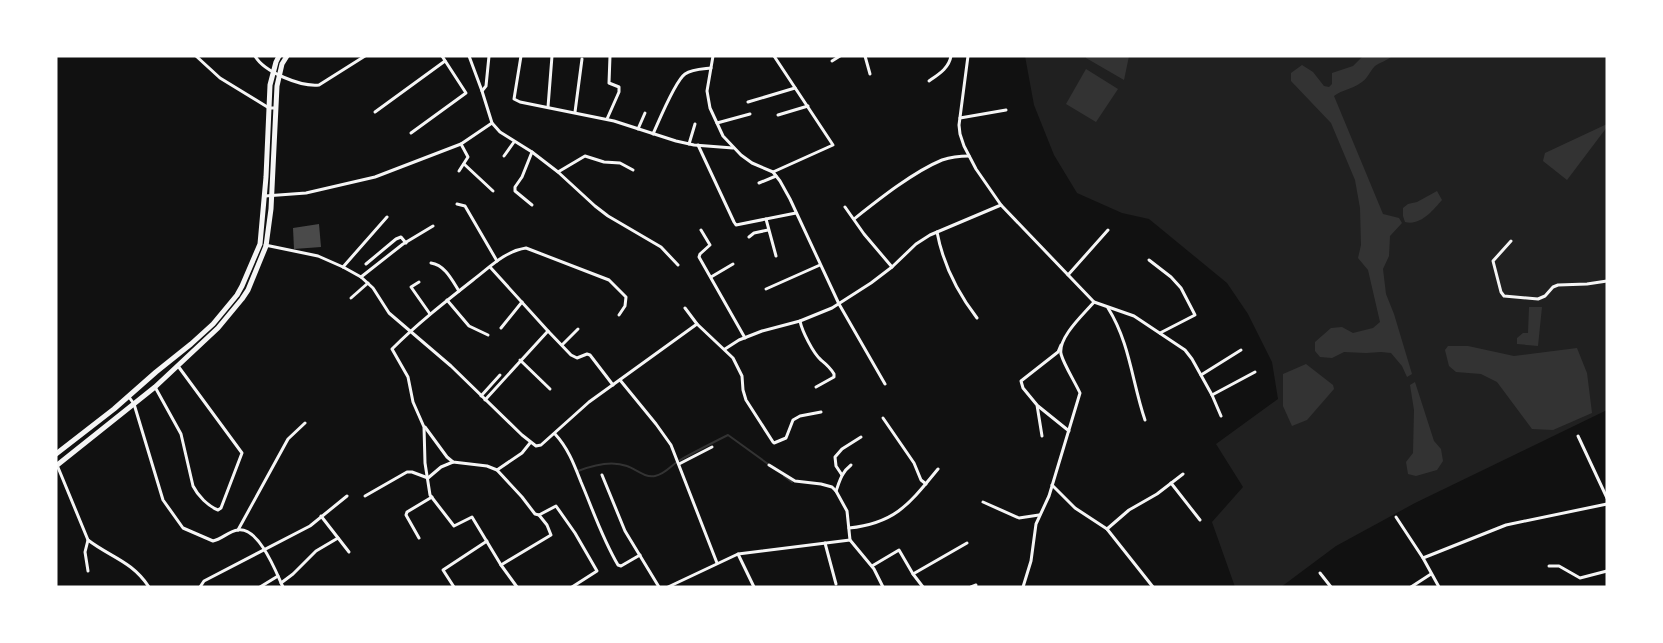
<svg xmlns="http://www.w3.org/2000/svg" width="1663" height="643" viewBox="0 0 1663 643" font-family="Helvetica,sans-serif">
<rect width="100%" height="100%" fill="#111"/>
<path fill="#202020" d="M1025,56H1607V410L1415,503L1336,546L1281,587H1235L1212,522L1243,487L1216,444L1278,399L1272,362L1248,314L1227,283L1149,219L1122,213L1077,193L1054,155L1034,105Z"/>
<g fill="#333">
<path d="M1086,56H1129L1124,80L1086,58Z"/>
<path d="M1363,56H1392C1387,61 1380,62 1375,66C1369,72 1368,79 1359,84C1351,89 1342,90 1334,96L1383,214L1399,218L1402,223L1390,236L1389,256L1383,269L1386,294L1394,314L1412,374L1407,377L1402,366L1391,353L1381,352L1366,353L1344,352L1332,358L1320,357L1315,351V342L1331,328L1342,327L1353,333L1373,328L1380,322L1368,270L1358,258L1361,245L1360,208L1355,180L1331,123L1291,81V73L1302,65L1313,72L1324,86L1329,87L1332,84V73L1353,66Z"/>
<path d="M1086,69L1118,89L1096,122L1066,104Z"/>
<path d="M1607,124V127L1567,180L1543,161L1545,153Z"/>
<path d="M1437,191L1442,200C1433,210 1421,226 1405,222L1403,216V208L1408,204L1417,202Z"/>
<path d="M1529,307H1542L1538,346L1517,344V338L1523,333H1528Z"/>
<path d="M1448,346H1468L1514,356L1577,348L1587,373L1592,413L1553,430L1532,429L1497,382L1481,374L1456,372L1449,366L1445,350Z"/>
<path d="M1306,364L1333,385L1334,389L1307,420L1292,426L1283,406V374Z"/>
<path d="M1415,382L1434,441L1441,449L1443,461L1437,470L1416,476L1408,474L1406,462L1413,453L1414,410L1410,385Z"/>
</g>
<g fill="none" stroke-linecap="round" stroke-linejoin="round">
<g stroke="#333" stroke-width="2">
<path d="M578,471C593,465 611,460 627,466C636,469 644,478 655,476C666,474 671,465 680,460C696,451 712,443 728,435L768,464"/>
<path d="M784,476L792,482"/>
</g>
</g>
<path fill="#4a4a4a" d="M319,224L321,247L294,249L293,228Z"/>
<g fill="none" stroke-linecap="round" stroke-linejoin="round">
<g stroke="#f5f5f5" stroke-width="3">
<path d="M196,56L220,78L269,108H275"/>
<path d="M255,56C264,72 301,87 319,85L365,56"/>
<path d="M469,56L482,91L492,123L500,132L532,152L558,172L595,206L608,216L661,247L678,265"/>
<path d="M521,56L514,99L520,102L614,121L676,141L694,145L733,148"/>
<path d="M713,56L707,91L710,108L723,136L741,155L752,163L773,172L780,181L790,199L839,304L885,384"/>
<path d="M865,56L870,74"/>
<path d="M968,56L959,125L960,134L964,146L976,169L1001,205L1094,302L1134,316L1185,350L1192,359L1212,395L1221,416"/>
<path d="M832,61L840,56"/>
<path d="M929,81C939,74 949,68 951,56"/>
<path d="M482,91L486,86L489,56"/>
<path d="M748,102L795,88"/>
<path d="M548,107L552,56"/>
<path d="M375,112L445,61"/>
<path d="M575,112L582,59"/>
<path d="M778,115L808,106"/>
<path d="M960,118L1006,110"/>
<path d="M607,119L619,92V87L609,83L610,56"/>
<path d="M717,123L750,114"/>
<path d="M638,129L645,113"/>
<path d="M411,133L466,93L442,56"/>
<path d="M653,134C659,121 675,81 685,74C692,69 703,69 711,68"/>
<path d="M689,144L695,124"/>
<path d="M698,145L734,222L736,225L796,213"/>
<path d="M532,152L522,177L515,187V191L532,205"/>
<path d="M504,156L514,142"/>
<path d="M464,164L493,191"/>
<path d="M459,171L468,157L461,144"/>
<path d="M558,172L585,156L604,162L620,163L633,170"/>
<path d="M773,172L833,145L774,56"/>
<path d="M759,183L776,176"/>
<path d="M265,196L306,193L375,177L461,144L492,123"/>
<path d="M457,204L465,206L497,261"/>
<path d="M845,207L864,234L892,267"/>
<path d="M766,219L776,256"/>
<path d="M854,219C878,200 913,172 942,160C951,157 960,156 969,156"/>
<path d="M701,230L710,245L700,254L699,257L745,338"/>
<path d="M937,232C943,264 957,292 977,318"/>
<path d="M749,237L754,233L768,230"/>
<path d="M1511,241L1493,261L1501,292L1504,296L1538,299L1545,296L1553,287L1558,285L1587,284L1607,281"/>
<path d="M265,245L318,256L343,267L361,277L373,288L389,313L451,366L522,435L536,446L541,445L589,402L697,324"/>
<path d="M1149,260L1171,277L1181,288L1195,315L1160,333"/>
<path d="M431,263C445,265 452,280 459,291"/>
<path d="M366,264L396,239L401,237L406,243"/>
<path d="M343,267L387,217"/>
<path d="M490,267L548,331"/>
<path d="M1068,275L1108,230"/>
<path d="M361,277L403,244L433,226"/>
<path d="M711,277L733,264"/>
<path d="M419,282L411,287L430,314"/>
<path d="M766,289L820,265"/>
<path d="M351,298L368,283"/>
<path d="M447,300L469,326L488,335"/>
<path d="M685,308L697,324L733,358L742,376L743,390L746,400L773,442L774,443L786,438L793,420L800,416L821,412"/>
<path d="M1108,308C1130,343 1132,382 1145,420"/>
<path d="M800,321C802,331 813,353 821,360C826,364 830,367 834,374V377L816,387"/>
<path d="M501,328L522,302"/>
<path d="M562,345L578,329"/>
<path d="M725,349L739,340L762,331L800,321L832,308L871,283L892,267L916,244L930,235L1001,205"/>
<path d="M520,360L550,389"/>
<path d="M1201,375L1241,350"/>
<path d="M620,380L656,424L671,445L717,563"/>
<path d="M155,387L181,434L193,486C198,496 208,506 218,510L221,508L242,453L178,366"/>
<path d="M1212,395L1255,372"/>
<path d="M481,396L500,375"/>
<path d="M129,397L134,404L163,500L183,528L213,541C222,539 229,531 238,530C259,527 276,572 283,587"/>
<path d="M485,400L548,331L571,355L577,358L587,354L590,355L613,385"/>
<path d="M1038,406L1069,431"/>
<path d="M883,418L914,463L921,480L926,484"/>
<path d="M425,427L447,457L453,462L487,466L497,470L522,497L535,514L539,515L556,506L575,533L597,571L572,587"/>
<path d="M555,434C568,448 574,464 581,482C593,510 602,538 618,565L621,566L640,555"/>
<path d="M1042,436L1037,405L1023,388L1021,381L1058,352L1061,345"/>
<path d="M1578,436L1607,498"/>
<path d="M679,464L712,447"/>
<path d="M57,465L88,540C110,557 132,561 149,587"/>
<path d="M769,465L795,481L821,484L832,487L836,491L847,511L850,540L874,569L883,587"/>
<path d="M497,470L522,453L530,443"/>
<path d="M602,475L625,531L659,587"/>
<path d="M842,475L836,466L835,457L842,449L861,437"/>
<path d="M1171,483L1200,520"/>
<path d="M1052,485L1075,508L1107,529L1153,587"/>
<path d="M836,491C840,480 842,472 851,465"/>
<path d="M365,496L407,472H412L428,478L441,467L453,462"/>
<path d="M983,502L1019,518L1039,515"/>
<path d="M321,516L349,552"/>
<path d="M1396,517L1423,558"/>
<path d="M849,528C896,523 910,503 938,469"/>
<path d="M1107,529L1129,510L1157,494L1183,474"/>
<path d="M238,530L288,439L305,423"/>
<path d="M419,538L406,515L407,512L432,497"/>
<path d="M88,540L85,552L88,571"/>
<path d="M825,543L836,584"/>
<path d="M738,554L754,587"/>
<path d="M501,565L551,535L547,525L539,515"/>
<path d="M872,566L899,550L913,574L923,587"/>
<path d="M1549,566H1559L1580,578L1607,571"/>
<path d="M1320,573L1331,587"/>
<path d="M913,574L967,543"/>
<path d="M281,583L293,574L316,551L338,538"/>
<path d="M200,587L204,581L310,526L347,496"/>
<path d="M260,587L278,576"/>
<path d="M454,587L443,570L487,541"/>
<path d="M517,587L501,565L472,517L454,526L430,495L425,463L424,427L413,402L408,377L392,349C417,324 445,302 473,280C489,268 505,251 526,248L609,280L626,297L625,306L619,315"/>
<path d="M668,587L738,554L850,540"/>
<path d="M971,587L976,585"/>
<path d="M1023,587L1031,561L1036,524L1049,496L1080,393C1075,382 1064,365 1061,354C1058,337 1084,314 1094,302"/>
<path d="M1411,587L1431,574"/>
<path d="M1439,587L1423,558L1506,525L1607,504"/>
</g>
<g stroke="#f5f5f5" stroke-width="5">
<path d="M56,454L114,409L156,372L191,344L213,324L237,295L242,286L260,244L266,177L270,85L276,62L279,56"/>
<path d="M56,466L155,387L218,328L242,299L248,290L266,246L271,209L277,86L282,64L287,56"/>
</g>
</g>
<rect width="1663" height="643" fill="none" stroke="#ffffff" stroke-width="115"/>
</svg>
